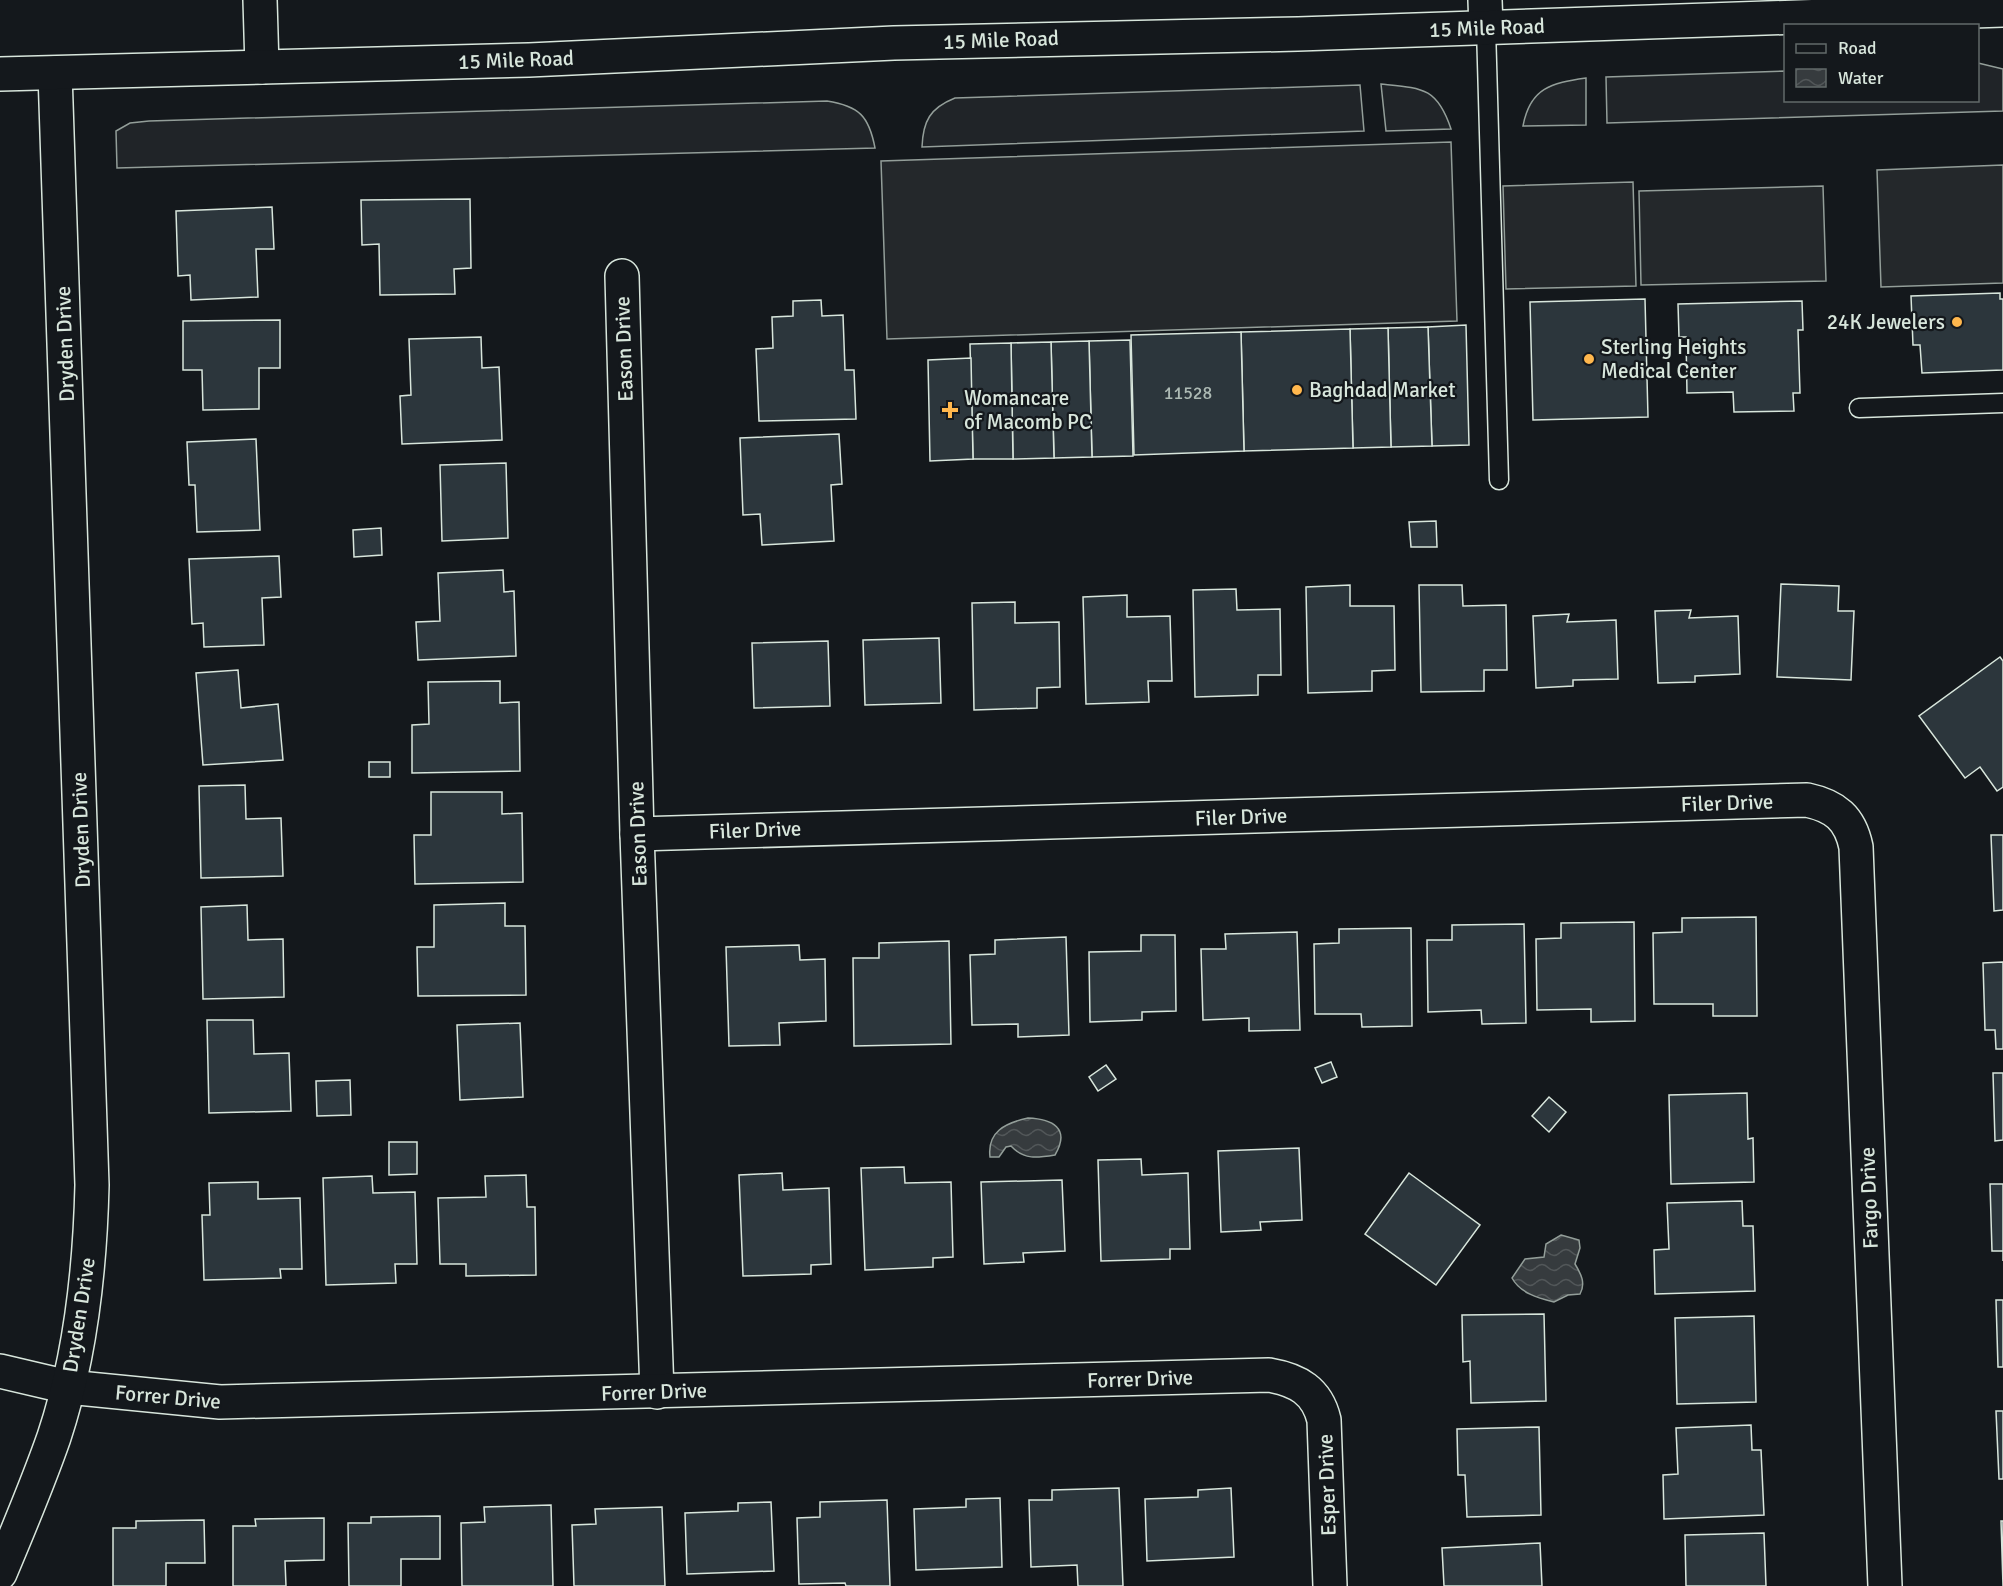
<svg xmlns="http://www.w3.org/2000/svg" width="2003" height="1586" viewBox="0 0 2003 1586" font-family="Signika,sans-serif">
<defs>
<pattern id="water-waves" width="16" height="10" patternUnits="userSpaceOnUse" patternTransform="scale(1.5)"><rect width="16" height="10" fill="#363b3e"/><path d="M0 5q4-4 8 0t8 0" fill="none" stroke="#525759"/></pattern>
</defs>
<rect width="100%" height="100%" fill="#14181c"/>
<g fill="#202428" stroke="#939e99" stroke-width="1.5">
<path d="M1978,63L2003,69V111L1607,123L1606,77L1785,71L1786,100H1978Z"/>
<path d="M1586,78V125L1523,126C1530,88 1551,83 1586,78Z"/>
<path d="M1381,84C1422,88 1437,87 1451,129L1386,131Z"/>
<path d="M1360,85L1364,131L922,147C923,121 930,108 955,98Z"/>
<path d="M827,101C859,106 869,116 875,148L117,168L116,131L130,123L149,121Z"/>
</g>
<g fill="#24282b" stroke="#939e99" stroke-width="1.5">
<path d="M1451,142L1457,321L887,339L881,161Z"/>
<path d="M2003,165V283L1881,287L1877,170Z"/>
<path d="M1633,182L1636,286L1506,289L1503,186Z"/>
<path d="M1823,186L1826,281L1641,285L1639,191Z"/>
</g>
<g fill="url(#water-waves)" stroke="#939e99" stroke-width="1.5">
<path d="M1028,1118C1052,1119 1071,1128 1055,1155C1037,1158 1024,1160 1011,1146L1006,1147L999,1157H990C987,1132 1005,1123 1028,1118Z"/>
<path d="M1561,1235L1579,1240L1580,1248L1575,1264C1581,1274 1586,1283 1580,1294L1568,1295L1554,1302C1538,1298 1520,1293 1512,1278L1525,1259L1544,1257L1546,1244Z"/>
</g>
<g fill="#2c363c" stroke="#d8e6dc" stroke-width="1.5">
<path d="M470,199L471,268L454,269L455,294L380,295L379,244L362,245L361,200Z"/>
<path d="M272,207L274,249H256L258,297L191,300L190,275L178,276L176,211Z"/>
<path d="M2000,293V299H2003V370L1922,373L1920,345H1913L1911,296Z"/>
<path d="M1645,299L1648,417L1533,420L1530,302Z"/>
<path d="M821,300L822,316L843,315L845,370H854L856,419L759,421L756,349L773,348L772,317L793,316V301Z"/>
<path d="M1802,301L1803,330H1798L1800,393H1793L1794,411L1734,412L1733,392L1687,393L1686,337H1679L1678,304Z"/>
<path d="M280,320V368H259V409L203,410L202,370H183V321Z"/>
<path d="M1466,325L1469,445L1432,446L1428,327Z"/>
<path d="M1428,327L1432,446L1391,447L1388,328Z"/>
<path d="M1388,328L1391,447L1353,448L1350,329Z"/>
<path d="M1350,329L1353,448L1244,451L1241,332Z"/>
<path d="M1241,332L1244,451L1134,455L1131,335Z"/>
<path d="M481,337L482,368L499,367L502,440L402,444L400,396L411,395L409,339Z"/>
<path d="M1130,340L1133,456L1092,457L1089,341Z"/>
<path d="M1089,341L1092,457L1054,458L1051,342Z"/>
<path d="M1051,342L1054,458L1013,459L1011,343Z"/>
<path d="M1011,343L1013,459H973L970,344Z"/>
<path d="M971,358L973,459L930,461L928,360Z"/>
<path d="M839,434L842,484L831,485L834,541L762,545L760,514L743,515L740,438Z"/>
<path d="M256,439L260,530L197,532L195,485H189L187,442Z"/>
<path d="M506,463L508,538L442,541L440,465Z"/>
<path d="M1436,521L1437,547H1411L1409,522Z"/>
<path d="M381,528L382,555L354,557L353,530Z"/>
<path d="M279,556L281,597L262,598L264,645L204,647L203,623L192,624L189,559Z"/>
<path d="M503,570L504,592L514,591L516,656L418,660L416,622L440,621L438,573Z"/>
<path d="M1781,584L1839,586L1838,611H1854L1851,680L1777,677Z"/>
<path d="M1350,585V606H1394L1395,670L1372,671V691L1308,693L1306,587Z"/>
<path d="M1419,585H1462L1463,606L1506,605L1507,670H1484V691L1421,692Z"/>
<path d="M1236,589L1237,610L1280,609L1281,675H1258V695L1195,697L1193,590Z"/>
<path d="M1127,595V617L1170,616L1172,681H1148L1149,702L1086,704L1083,597Z"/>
<path d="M1015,602V623L1059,622L1060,687L1037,688V708L974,710L972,603Z"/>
<path d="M1691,610L1689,618L1738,616L1740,674L1695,676V682L1658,683L1655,611Z"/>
<path d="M1569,614L1567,622L1616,620L1618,679L1573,680V686L1536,688L1533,616Z"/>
<path d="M939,638L941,703L865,705L863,640Z"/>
<path d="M828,641L830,706L754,708L752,643Z"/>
<path d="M2000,657L2003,661V787L1997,791L1980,767L1965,778L1919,716Z"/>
<path d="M238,670L241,708L278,704L283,760L203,765L196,673Z"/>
<path d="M500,681V703L519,702L520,771L412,773V725L429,724L428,682Z"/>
<rect x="369" y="762" width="21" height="15"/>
<path d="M245,785L246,819L281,818L283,876L201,878L199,786Z"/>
<path d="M431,792H502V814L522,813L523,882L415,884L414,835H431Z"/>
<path d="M1991,835H2003V910L1994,911Z"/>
<path d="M505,903V926H525L526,995L418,996L417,947H434V905Z"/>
<path d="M247,905L248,940L283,939L284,997L203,999L201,907Z"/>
<path d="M1756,917L1757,1016H1713V1004H1654L1653,933L1682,932V918Z"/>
<path d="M1634,922L1635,1021L1591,1022V1009L1537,1010L1536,939L1561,938V923Z"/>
<path d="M1524,924L1526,1023L1482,1024L1481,1010L1428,1012L1427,940H1452V925Z"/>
<path d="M1411,928L1412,1026L1362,1027L1361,1014H1315L1314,944L1339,943V929Z"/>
<path d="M1297,932L1300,1030L1249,1031V1018L1203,1020L1201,949H1226L1225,934Z"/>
<path d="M1141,935H1175L1176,1011L1142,1012V1020L1090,1022L1089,952L1141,951Z"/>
<path d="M1066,937L1069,1035L1018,1037V1024L972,1025L970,955L995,954V940Z"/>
<path d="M949,941L951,1044L854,1046L853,958H879V943Z"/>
<path d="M799,945L800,960L825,959L826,1021L779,1023L780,1045L729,1046L726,947Z"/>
<path d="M2003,962V1049H1996L1995,1030H1985L1983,963Z"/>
<path d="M207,1020H253L254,1054L289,1053L291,1111L209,1113Z"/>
<path d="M520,1023L523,1097L460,1100L457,1025Z"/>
<path d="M1331,1062L1337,1077L1322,1083L1315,1068Z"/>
<path d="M1106,1065L1116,1079L1098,1091L1089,1077Z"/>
<path d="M1993,1073H2003V1140L1995,1141Z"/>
<path d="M350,1080L351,1115L317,1116L316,1081Z"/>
<path d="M1747,1093L1748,1139L1753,1138L1754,1182L1671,1184L1669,1095Z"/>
<path d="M1549,1097L1566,1112L1549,1132L1532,1116Z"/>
<path d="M389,1142H417V1174L389,1175Z"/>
<path d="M1299,1148L1302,1220L1260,1222L1261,1230L1221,1232L1218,1151Z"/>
<path d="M1141,1159L1142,1175L1188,1173L1190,1249H1170V1259L1101,1261L1098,1160Z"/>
<path d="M904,1167L905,1183L951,1182L953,1257L933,1258V1267L865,1270L861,1168Z"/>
<path d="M782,1173L783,1190L829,1188L831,1264L811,1265V1274L743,1276L739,1175Z"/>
<path d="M1409,1173L1480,1225L1436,1285L1365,1234Z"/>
<path d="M526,1175L527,1207H535L536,1275L466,1276V1264H440L438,1198L486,1197L485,1176Z"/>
<path d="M372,1176L373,1193L415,1192L417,1264H395L396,1283L326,1285L323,1178Z"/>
<path d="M1062,1180L1065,1251L1023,1253L1024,1262L984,1264L981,1182Z"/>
<path d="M258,1182V1199L300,1198L302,1269H280L281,1278L204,1280L202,1215H210L209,1183Z"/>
<path d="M1990,1184H2003V1261V1251H1992Z"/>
<path d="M1742,1201L1743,1226H1753L1755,1291L1655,1294L1654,1250L1669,1249L1667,1203Z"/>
<path d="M1996,1300H2003V1367H1998Z"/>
<path d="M1544,1314L1546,1401L1471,1403L1470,1361L1463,1362L1462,1315Z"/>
<path d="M1754,1316L1756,1402L1677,1404L1675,1318Z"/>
<path d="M1996,1411H2003V1479H1999Z"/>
<path d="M1751,1425L1752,1450H1761L1764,1515L1664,1519L1663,1475L1678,1474L1676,1428Z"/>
<path d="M1539,1427L1541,1515L1467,1517L1465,1475H1458L1457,1429Z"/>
<path d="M1119,1488L1123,1586H1078L1077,1565L1031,1567L1029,1500H1052V1490Z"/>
<path d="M1231,1488L1234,1557L1147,1561L1145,1499L1198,1497V1490Z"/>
<path d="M1000,1498L1002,1567L916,1570L914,1509L966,1507V1499Z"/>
<path d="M887,1500L890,1586H846L845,1583L799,1584L797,1518L820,1517V1502Z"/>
<path d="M771,1502L774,1571L687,1574L685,1513L738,1511V1503Z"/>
<path d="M551,1505L553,1586H462L461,1523L485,1522L484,1507Z"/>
<path d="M662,1507L665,1586H574L572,1525L596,1524L595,1509Z"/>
<path d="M440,1516V1559H401V1586H349L348,1523H371V1517Z"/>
<path d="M324,1518V1560L285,1561L286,1586H233V1526H256L255,1519Z"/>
<path d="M204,1520L205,1563H166V1586H113V1528H136V1521Z"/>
<path d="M2001,1521H2003V1586Z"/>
<path d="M1764,1533L1766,1586H1686L1685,1535Z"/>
<path d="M1540,1543L1542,1586H1444L1442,1548Z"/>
</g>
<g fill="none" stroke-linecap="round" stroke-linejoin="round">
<g stroke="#d8e6dc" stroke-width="21">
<g id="service">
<path d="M1486,28L1499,480"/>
<path d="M1859,408L2003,403"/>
</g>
</g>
<g stroke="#d8e6dc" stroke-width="36">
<g id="minor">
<path d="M260,0L262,67"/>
<path d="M622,276L637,834L657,1392"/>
<path d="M637,834L1807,800C1835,806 1850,818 1856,847L1885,1586"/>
<path d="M0,1371L68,1387L220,1402L1269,1375C1298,1380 1317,1391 1324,1420L1330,1586"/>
<path d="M0,1573C19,1528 38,1483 54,1437C81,1356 90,1270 92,1185L55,73"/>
</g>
</g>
<g stroke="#d8e6dc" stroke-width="36">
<path id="tertiary" d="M1485,0L1486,28"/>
</g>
<g stroke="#d8e6dc" stroke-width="36">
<path id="secondary" d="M0,74L529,60L894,43L1298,34L2003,10"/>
</g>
<use href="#service" stroke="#14181c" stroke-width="18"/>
<use href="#minor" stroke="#14181c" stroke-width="33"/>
<use href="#tertiary" stroke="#14181c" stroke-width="33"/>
<use href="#secondary" stroke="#14181c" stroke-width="33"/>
</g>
<g fill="#ffb74d" stroke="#14181c" stroke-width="2">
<circle cx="1957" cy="322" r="6"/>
<circle cx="1589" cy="359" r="6"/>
<circle cx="1297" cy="390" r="6"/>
<path d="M947 401h6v6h6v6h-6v6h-6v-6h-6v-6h6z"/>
</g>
<g text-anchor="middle" stroke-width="4.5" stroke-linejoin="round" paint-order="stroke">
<g font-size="18" fill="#adbab4">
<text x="1188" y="399">11528</text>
</g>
<g font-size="21" fill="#d8e6dc" stroke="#14181c">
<text transform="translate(1487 28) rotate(-2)" y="7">15 Mile Road</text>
<text transform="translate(1001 40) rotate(-2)" y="7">15 Mile Road</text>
<text transform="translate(516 60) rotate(-2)" y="7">15 Mile Road</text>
<text transform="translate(65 344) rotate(-92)" y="7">Dryden Drive</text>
<text transform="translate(624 349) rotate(-92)" y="7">Eason Drive</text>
<text transform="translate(1727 803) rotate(-2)" y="7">Filer Drive</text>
<text transform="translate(1241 817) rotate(-2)" y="7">Filer Drive</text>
<text transform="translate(81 830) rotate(-92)" y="7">Dryden Drive</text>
<text transform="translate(755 830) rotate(-2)" y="7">Filer Drive</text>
<text transform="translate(638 834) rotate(-92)" y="7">Eason Drive</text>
<text transform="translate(1869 1198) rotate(-92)" y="7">Fargo Drive</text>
<text transform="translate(79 1315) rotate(-81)" y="7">Dryden Drive</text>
<text transform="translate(1140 1379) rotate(-2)" y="7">Forrer Drive</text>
<text transform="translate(654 1392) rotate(-2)" y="7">Forrer Drive</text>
<text transform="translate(168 1397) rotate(5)" y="7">Forrer Drive</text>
<text transform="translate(1327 1485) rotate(-92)" y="7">Esper Drive</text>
</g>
<g font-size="21" fill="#d8e6dc" stroke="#14181c" text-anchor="start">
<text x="1945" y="329" text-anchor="end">24K Jewelers</text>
<text x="1601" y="354">Sterling Heights<tspan x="1601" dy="24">Medical Center</tspan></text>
<text x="1309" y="397">Baghdad Market</text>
<text x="964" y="405">Womancare<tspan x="964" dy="24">of Macomb PC</tspan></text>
</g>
</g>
<rect x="1784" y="24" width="195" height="78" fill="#14181c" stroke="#626a69" stroke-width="1.5"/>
<rect x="1796" y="44" width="30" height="9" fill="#14181c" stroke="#626a69" stroke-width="1.5"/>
<text x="1838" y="54" font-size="18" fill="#d8e6dc">Road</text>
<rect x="1796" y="69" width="30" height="18" fill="url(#water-waves)" stroke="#626a69" stroke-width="1.5"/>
<text x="1838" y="84" font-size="18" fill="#d8e6dc">Water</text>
</svg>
